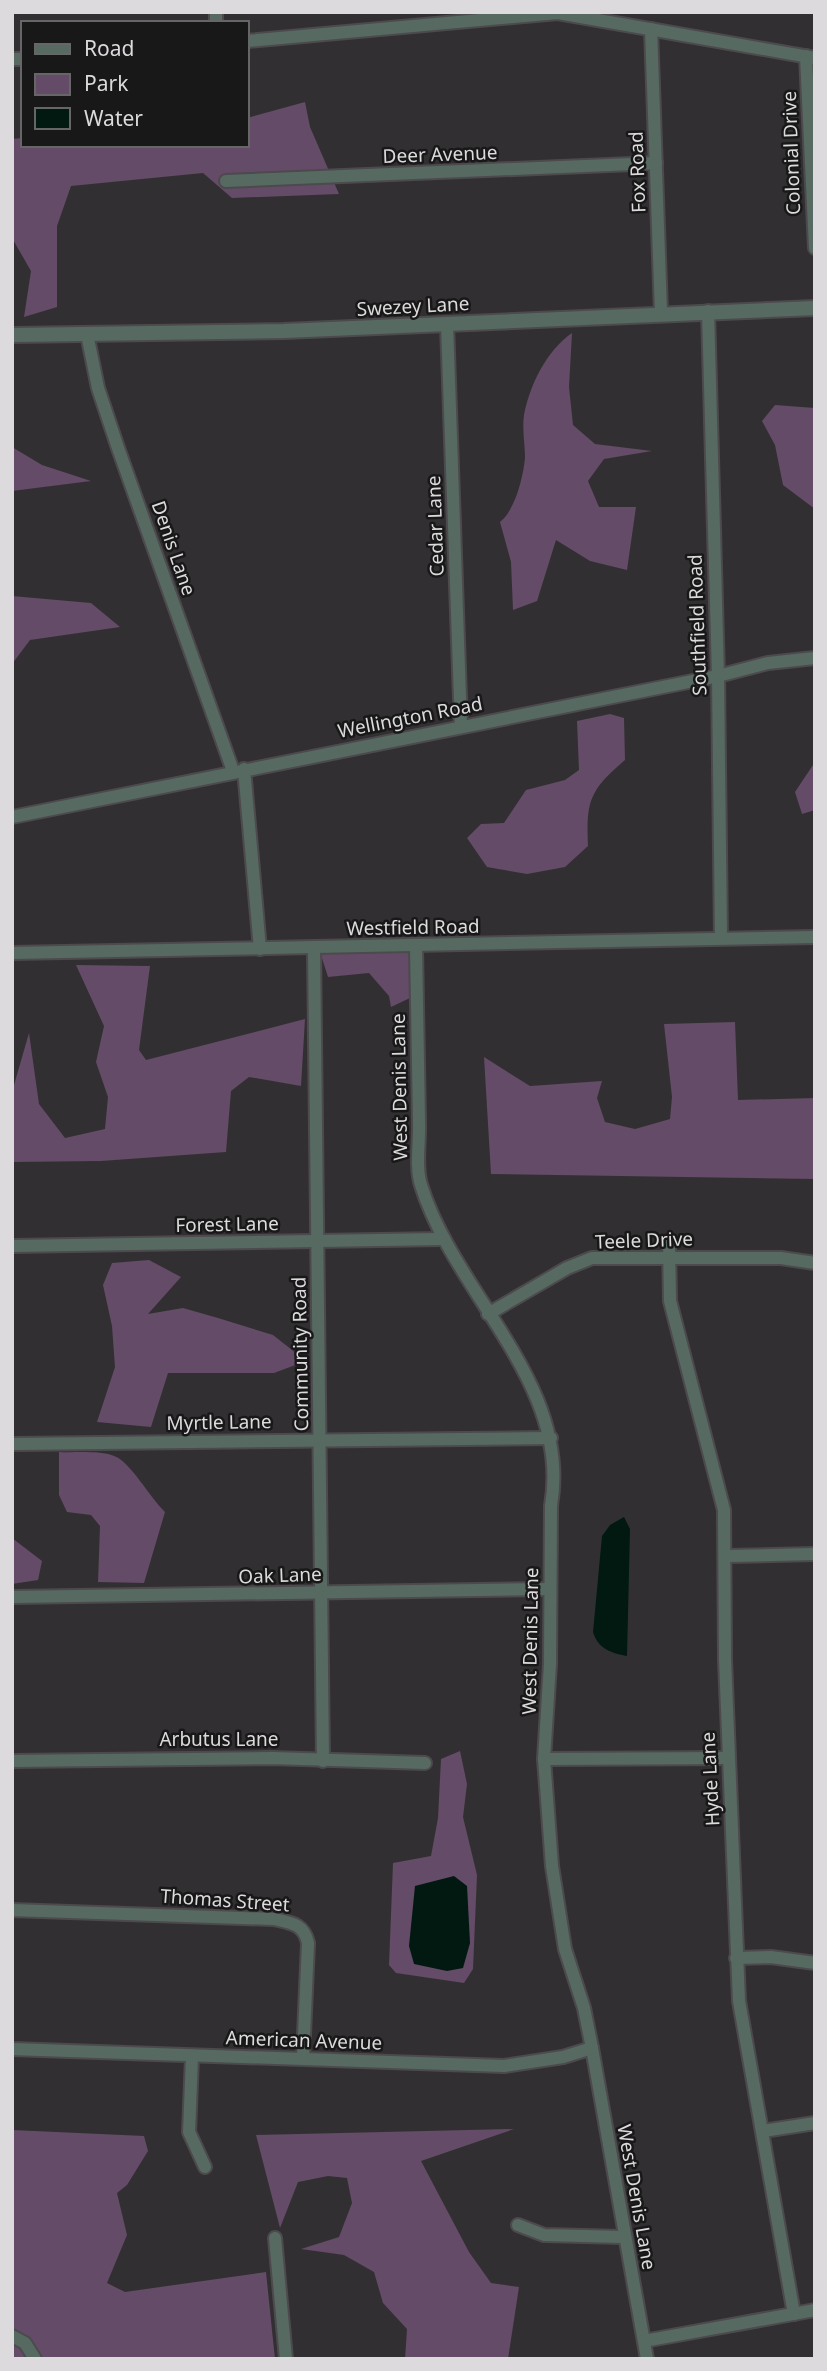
<svg xmlns="http://www.w3.org/2000/svg" width="827" height="2371" viewBox="0 0 827 2371" font-family="'Noto Sans',sans-serif">
<rect width="100%" height="100%" fill="#322f32"/>
<g fill="#644b67">
<path d="M305,102L310,127L339,194L232,198L203,173L71,186L57,226V307L24,317L31,271L12,238V139L23,138V145H247V118Z"/>
<path d="M572,333L569,387L573,425L595,444L652,451L604,459L588,481L599,507H636L627,570L590,561L556,540L537,601L513,610L511,562L500,522C515,510 523,478 525,458C525,444 522,429 524,415C530,385 546,351 572,333Z"/>
<path d="M775,405L815,408V509L783,485L775,445L762,421Z"/>
<path d="M12,447L42,465L91,481L12,491Z"/>
<path d="M12,596L91,603L120,627L30,640L12,664Z"/>
<path d="M610,714L624,718L625,760C590,790 586,800 588,846L565,867L527,874L487,867L467,838L481,824L504,823L526,790L565,780L579,770L577,721Z"/>
<path d="M815,762V810L802,814L795,792Z"/>
<path d="M320,952H409L410,998L391,1007L389,996L369,973L328,977Z"/>
<path d="M76,965L150,966L139,1050L146,1060L305,1019L301,1086L249,1077L231,1091L226,1152L101,1161L12,1162V1092L29,1033L39,1104L65,1138L105,1129L108,1097L96,1062L104,1026Z"/>
<path d="M735,1022L738,1100L815,1098V1179L491,1174L484,1057L530,1086L602,1081L597,1098L605,1122L635,1129L670,1119L672,1097L664,1024Z"/>
<path d="M149,1260L181,1277L148,1314L183,1308L218,1318L273,1335L306,1361L274,1373H168L151,1427L97,1422L115,1367L112,1326L103,1285L112,1263Z"/>
<path d="M59,1452C75,1453 99,1450 114,1456C130,1461 150,1498 165,1512L144,1583L98,1582L100,1526L91,1515L67,1512L59,1495Z"/>
<path d="M12,1538L42,1561L38,1580L12,1584Z"/>
<path d="M460,1751L467,1784L463,1817L477,1875L473,1969L464,1983L396,1973L389,1965L393,1863L431,1856L438,1818L441,1759Z"/>
<path d="M514,2129L421,2161L469,2252L491,2283L519,2287L508,2359H405L407,2329L383,2303L374,2272L344,2255L301,2249L339,2237L352,2203L347,2178L328,2176L298,2182L280,2228L256,2135Z"/>
<path d="M12,2130L144,2136L148,2151L127,2185L117,2193L127,2235L107,2283L125,2292L266,2272L275,2359L12,2357Z"/>
</g>
<g fill="#011911">
<path d="M624,1517L630,1529L627,1656C611,1653 598,1649 593,1632L602,1536L610,1525Z"/>
<path d="M454,1876L467,1886L470,1943L463,1968L447,1971L414,1964L409,1946L415,1886Z"/>
</g>
<g fill="none" stroke-linecap="round" stroke-linejoin="round">
<g stroke="#4d4a4d" stroke-width="16">
<g id="minor">
<path d="M216,12V23"/>
<path d="M651,29L661,313"/>
<path d="M247,41L558,13L815,58"/>
<path d="M806,56L815,248"/>
<path d="M12,59H23"/>
<path d="M226,181L656,163"/>
<path d="M708,311L718,676L721,938"/>
<path d="M447,324L461,727"/>
<path d="M87,334L98,388L118,448L233,771"/>
<path d="M244,769L260,949"/>
<path d="M12,817L718,676L768,663L815,658"/>
<path d="M314,947L323,1761"/>
<path d="M416,947C417,1005 418,1063 419,1121C420,1141 415,1166 421,1185C455,1295 572,1383 551,1506L550,1664L544,1759L552,1866L565,1949L584,2008L592,2048L647,2359"/>
<path d="M12,953L815,937"/>
<path d="M669,1244L670,1301L724,1510L725,1660L739,2001L794,2314"/>
<path d="M12,1246L442,1239"/>
<path d="M488,1314L567,1268L592,1258H781L815,1263"/>
<path d="M12,1444L551,1438"/>
<path d="M726,1556L815,1554"/>
<path d="M12,1597L549,1589"/>
<path d="M544,1759L729,1758"/>
<path d="M12,1761L272,1758L425,1763"/>
<path d="M12,1910L274,1919C292,1923 304,1924 308,1943L303,2058"/>
<path d="M736,1958L771,1957L815,1963"/>
<path d="M12,2049L504,2066L563,2057L592,2048"/>
<path d="M192,2057L189,2132L205,2167"/>
<path d="M763,2131L815,2123"/>
<path d="M518,2225L544,2235L623,2237"/>
<path d="M275,2238L286,2359"/>
<path d="M12,2336L25,2343L35,2359"/>
<path d="M644,2341L815,2310"/>
</g>
</g>
<g stroke="#4d4a4d" stroke-width="18">
<path id="tertiary" d="M12,335L284,331L815,308"/>
</g>
<use href="#minor" stroke="#566a62" stroke-width="12"/>
<use href="#tertiary" stroke="#566a62" stroke-width="14"/>
</g>
<g text-anchor="middle" stroke-width="5" stroke-linejoin="round" paint-order="stroke">
<g font-size="19" fill="#dcdadc" stroke="#191819">
<text transform="translate(791 153) rotate(-92)" y="7">Colonial Drive</text>
<text transform="translate(440 154) rotate(-2)" y="7">Deer Avenue</text>
<text transform="translate(637 172) rotate(-92)" y="7">Fox Road</text>
<text transform="translate(413 306) rotate(-3)" y="7">Swezey Lane</text>
<text transform="translate(435 526) rotate(-92)" y="7">Cedar Lane</text>
<text transform="translate(174 548) rotate(71)" y="7">Denis Lane</text>
<text transform="translate(697 625) rotate(-92)" y="7">Southfield Road</text>
<text transform="translate(410 717) rotate(-11)" y="7">Wellington Road</text>
<text transform="translate(413 927) rotate(-1)" y="7">Westfield Road</text>
<text transform="translate(399 1087) rotate(-91)" y="7">West Denis Lane</text>
<text transform="translate(227 1224) rotate(-1)" y="7">Forest Lane</text>
<text transform="translate(644 1240) rotate(-2)" y="7">Teele Drive</text>
<text transform="translate(300 1354) rotate(-91)" y="7">Community Road</text>
<text transform="translate(219 1422) rotate(-1)" y="7">Myrtle Lane</text>
<text transform="translate(280 1575) rotate(-2)" y="7">Oak Lane</text>
<text transform="translate(530 1641) rotate(-89)" y="7">West Denis Lane</text>
<text x="219" y="1746">Arbutus Lane</text>
<text transform="translate(710 1779) rotate(-93)" y="7">Hyde Lane</text>
<text transform="translate(225 1900) rotate(4)" y="7">Thomas Street</text>
<text transform="translate(304 2040) rotate(2)" y="7">American Avenue</text>
<text transform="translate(637 2197) rotate(80)" y="7">West Denis Lane</text>
</g>
</g>
<rect width="827" height="2371" fill="none" stroke="#dcdadc" stroke-width="28"/>
<rect x="21" y="21" width="228" height="126" fill="#191819" stroke="#676667" stroke-width="2"/>
<rect x="35" y="44" width="35" height="10" fill="#566a62" stroke="#676667" stroke-width="2"/>
<text x="84" y="56" font-size="21" fill="#dcdadc">Road</text>
<rect x="35" y="74" width="35" height="21" fill="#644b67" stroke="#676667" stroke-width="2"/>
<text x="84" y="91" font-size="21" fill="#dcdadc">Park</text>
<rect x="35" y="108" width="35" height="21" fill="#011911" stroke="#676667" stroke-width="2"/>
<text x="84" y="126" font-size="21" fill="#dcdadc">Water</text>
</svg>
